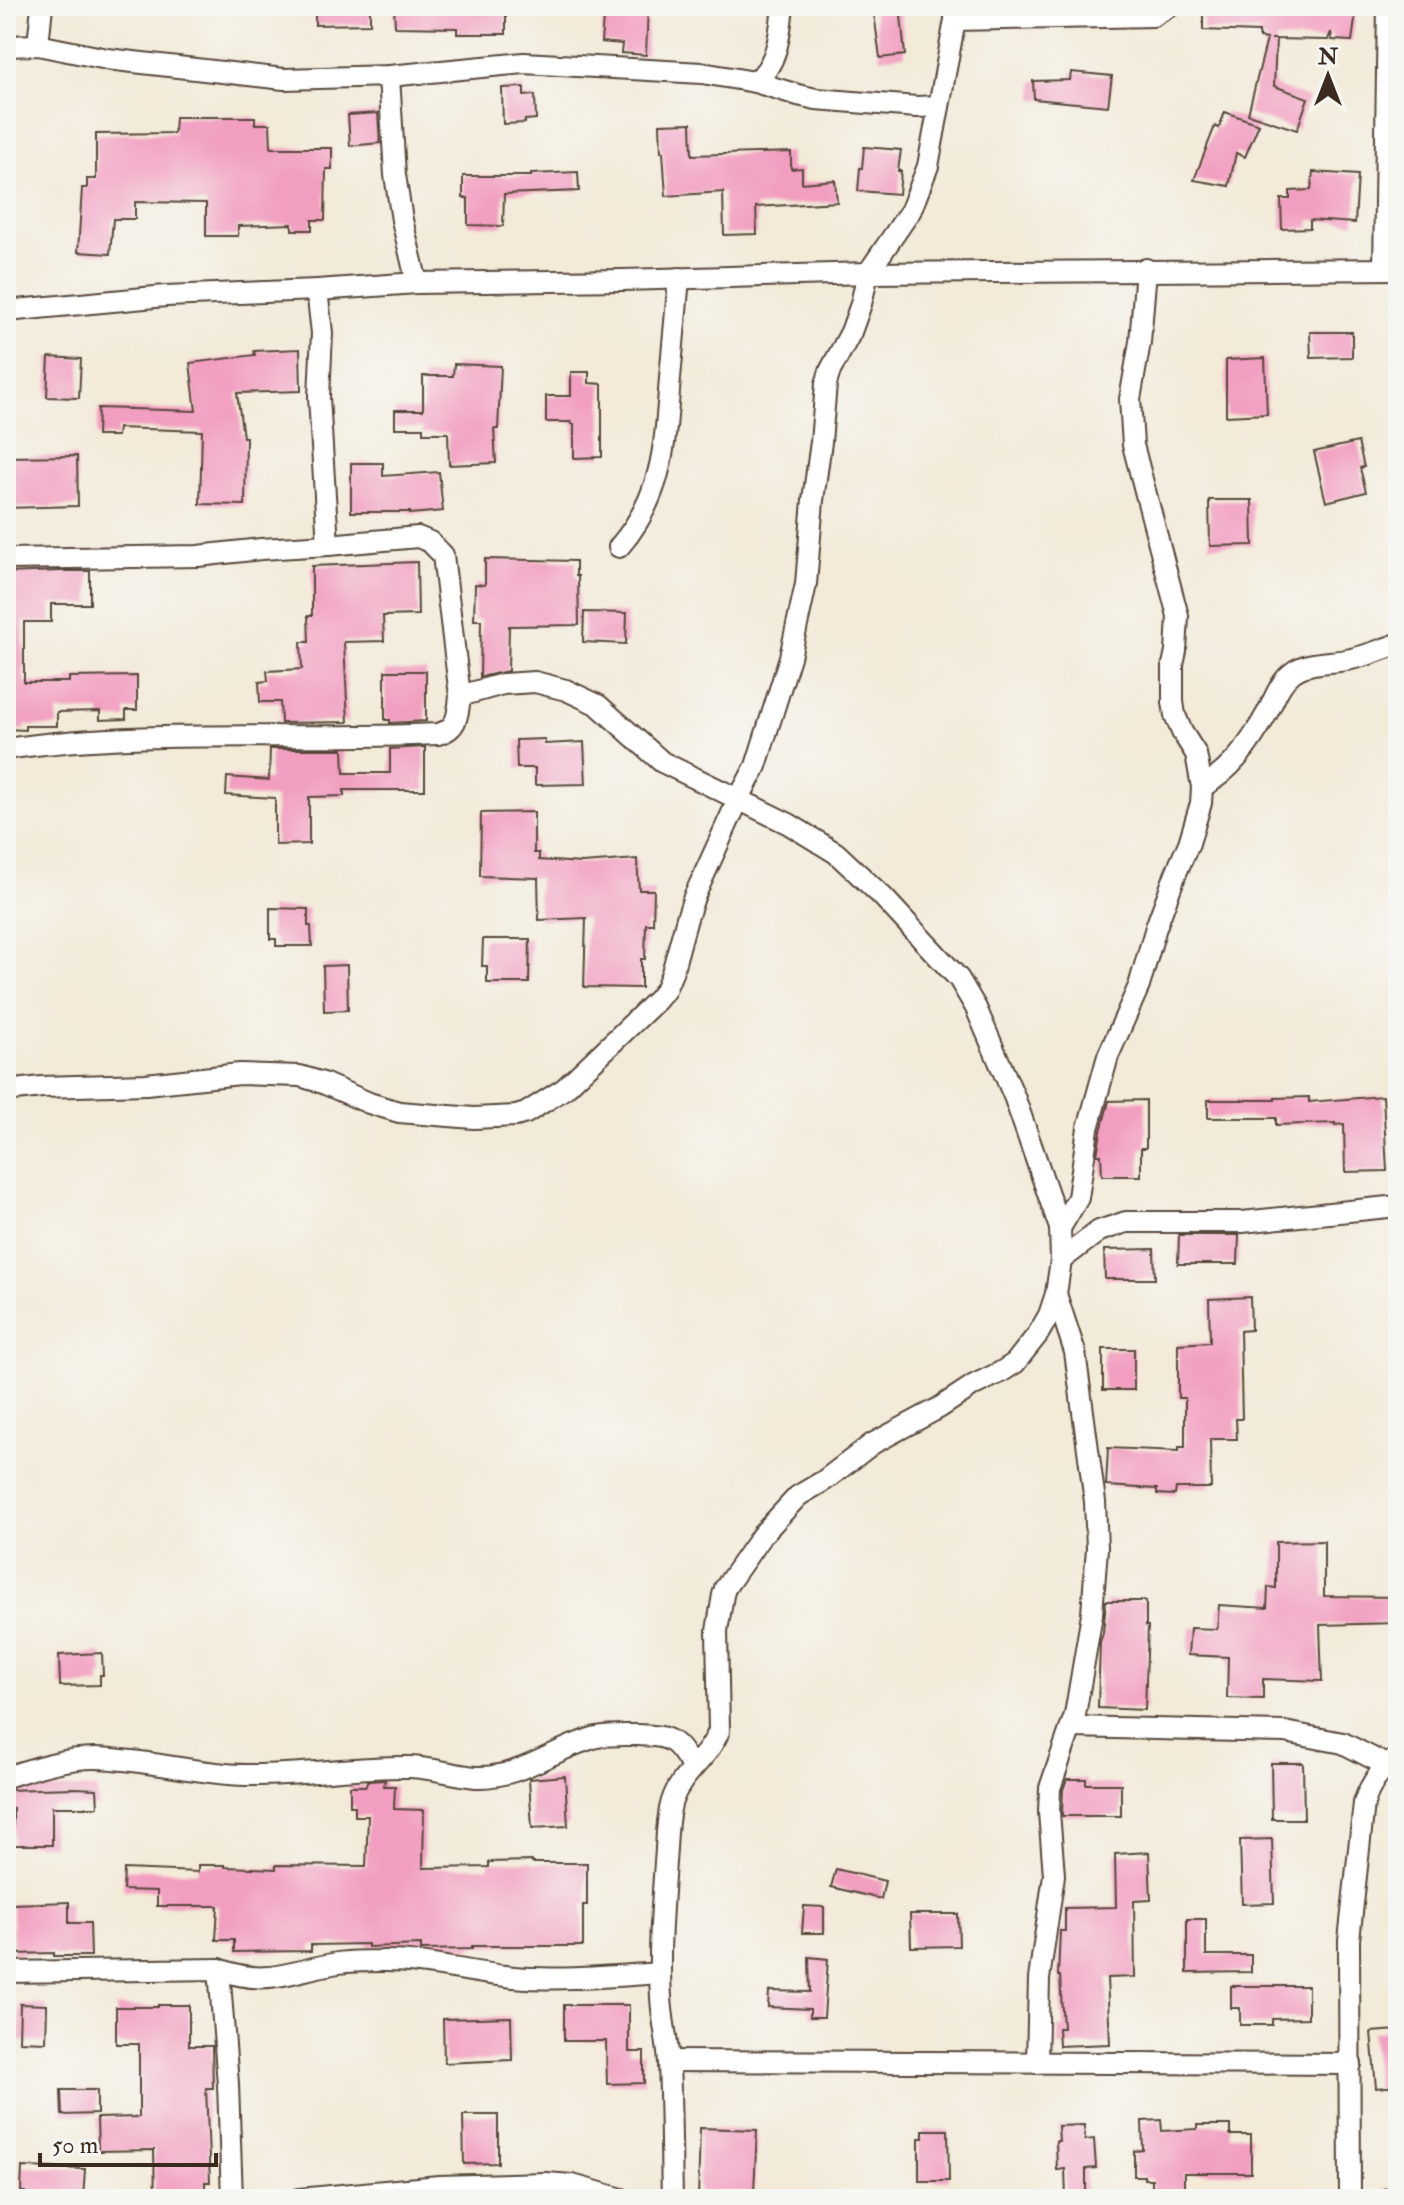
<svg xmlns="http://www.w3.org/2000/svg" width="1404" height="2205" viewBox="0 0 1404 2205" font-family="'IM FELL Double Pica',serif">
<rect width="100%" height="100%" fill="#f6f6f2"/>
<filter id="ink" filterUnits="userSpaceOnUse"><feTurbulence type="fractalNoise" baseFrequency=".0125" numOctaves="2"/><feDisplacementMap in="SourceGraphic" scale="16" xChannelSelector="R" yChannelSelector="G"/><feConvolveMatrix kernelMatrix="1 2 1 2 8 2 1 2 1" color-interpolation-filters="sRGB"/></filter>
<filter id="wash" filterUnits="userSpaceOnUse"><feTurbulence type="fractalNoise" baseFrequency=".006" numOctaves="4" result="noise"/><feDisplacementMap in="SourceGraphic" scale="32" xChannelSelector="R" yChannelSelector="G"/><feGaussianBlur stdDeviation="1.8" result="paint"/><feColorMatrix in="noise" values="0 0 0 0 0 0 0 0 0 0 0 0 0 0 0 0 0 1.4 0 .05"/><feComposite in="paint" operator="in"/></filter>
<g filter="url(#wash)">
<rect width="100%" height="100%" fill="#f3ead8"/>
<g id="blocks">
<g fill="#f29ec0">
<path d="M394,6H426V11L469,10V6H506V34H457V28L395,27Z"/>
<path d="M604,6H648L646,55L621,53L622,44L601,42Z"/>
<path d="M873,6H900L905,55L880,58Z"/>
<path d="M1203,6H1357L1352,41L1332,40L1331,32L1328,40L1271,39H1276L1274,86L1308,98L1297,130L1248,114L1267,39L1259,38V32L1203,30Z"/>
<path d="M315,7H370V24L315,25Z"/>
<path d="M1071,72L1112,76L1108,106L1034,99L1033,81L1070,80Z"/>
<path d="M524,87V96L535,95L536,119L525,120V123L503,124L502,88Z"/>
<path d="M1225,112L1259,124L1245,157L1236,153L1229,186L1194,180L1215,126L1219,128Z"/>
<path d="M378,113L380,143L350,146L348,115Z"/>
<path d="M175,117H255V124H270L271,148H332V169H326L325,220H312V230H292V224L238,226V236H206V203L135,202V219H113L110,254L78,252L82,188H87V179H96V134L174,133Z"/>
<path d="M691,123L692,155L791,152V169L802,168V183L835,180L837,202L756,207L757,234L724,235L723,192L666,196L663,152H661L660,124Z"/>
<path d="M864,147L901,150L898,171H901L899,194L858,191L860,168H862Z"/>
<path d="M578,172L579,191L504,194L503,226L468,225V198H463V176H531V174Z"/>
<path d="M1313,172L1358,175L1355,223L1310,220V228L1282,229L1281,199H1290V191L1311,190Z"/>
<path d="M1310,332H1352V357L1311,358Z"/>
<path d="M300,349L301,391L237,393L243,437H246L245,505L200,504L202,431L118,428L117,436H97L98,408L196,411L190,363L255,355L254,351Z"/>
<path d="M49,357L81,359L79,398L47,397Z"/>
<path d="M1265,358L1267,414L1226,416V360Z"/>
<path d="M454,364L501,366L498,429H494L496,463L449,465L448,433H423V428H395V410H423V376H453Z"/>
<path d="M571,372H589V383L602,384V457L574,458V424H571V422H546V396H571Z"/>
<path d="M1358,442L1364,467L1360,468L1366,492L1326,502L1314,452Z"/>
<path d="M77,456L78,506L6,508V457Z"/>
<path d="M351,463H383V476L439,472L443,511L410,514V512H351Z"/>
<path d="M1209,500H1252L1253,545L1210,546Z"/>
<path d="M485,559L576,561V576H578L579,625L509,626L508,671L480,677L481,620H474L475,584L485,585Z"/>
<path d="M417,562L418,615L383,616L384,641L344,642L348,722L281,723L280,702H260L259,682L268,681L267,671L302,669L301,642H309L308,616H312V566Z"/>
<path d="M60,571H90V604H51V622H24V682H69V677L137,676V710H126V719L100,720V711L57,712V726H25V730L6,729V573Z"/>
<path d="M584,612L627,613L626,644L583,642Z"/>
<path d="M385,671H426V721L390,723V720H385Z"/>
<path d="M545,739V744L584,742L586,784L535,785V768H517L516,740Z"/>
<path d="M425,747V790H344V796L309,797V844L275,845V798L226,795L227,777L269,780L270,749H343L344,773H390V749Z"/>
<path d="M534,812V853H539V860L582,863L637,859L639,890H654L653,924H646L645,959H641V988L584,987L586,918L539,920L538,878L480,876L481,813Z"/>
<path d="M270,908L308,909V926H311L312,946H276V939H270Z"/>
<path d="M483,939H530L529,983H487V966H482Z"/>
<path d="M347,965L348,1010L324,1011L323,966Z"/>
<path d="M1383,1096L1387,1171L1345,1172L1344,1124L1335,1125V1123L1276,1125V1118H1208V1100H1275V1098L1309,1097V1102Z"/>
<path d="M1146,1100V1148H1141V1176H1102L1101,1155H1097L1101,1131L1109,1101Z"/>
<path d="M1179,1235H1239L1238,1264H1178Z"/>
<path d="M1154,1249L1155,1279H1105L1104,1250Z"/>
<path d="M1250,1297L1251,1330L1240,1331L1242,1419H1236L1237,1439H1210L1211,1488H1176L1175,1495L1157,1494V1489L1106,1486L1108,1448L1179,1451V1447H1185V1398H1178V1344L1210,1342L1209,1299Z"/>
<rect x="1103" y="1349" width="31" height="41"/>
<path d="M1324,1541V1596L1398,1597V1623L1320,1625L1322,1681L1263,1679V1699L1227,1698L1228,1657L1188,1655L1190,1628L1217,1629L1219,1605L1267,1608L1268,1587L1276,1588V1542Z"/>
<path d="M1106,1601H1146V1626H1148L1145,1710L1098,1708L1100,1642L1103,1633Z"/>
<path d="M102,1653L103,1675H100V1685L60,1686L59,1655Z"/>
<path d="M1271,1763H1303L1304,1819H1272Z"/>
<path d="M565,1776L568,1826L532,1828L529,1779Z"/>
<path d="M1067,1779H1086V1784H1121V1816H1062L1063,1790Z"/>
<path d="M385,1780L384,1786H395L394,1809L424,1810L423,1868L489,1867V1862L532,1861V1863H587V1905H583V1946H472V1949L421,1950V1945L368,1947V1944L311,1945V1951L234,1952V1940H216L218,1906H157V1891L123,1890L124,1869L198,1872V1865H225V1867L276,1869V1865L366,1866L368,1816H355V1806H350V1786H366L367,1781Z"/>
<path d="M74,1788L97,1789L98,1807H52V1845H13V1808H6V1790Z"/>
<path d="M1272,1839L1274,1903L1242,1904L1240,1840Z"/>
<path d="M1149,1852L1151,1900L1134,1901L1135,1977L1107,1978L1110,2044L1059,2046L1058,2028H1063L1060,1976H1058L1060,1931H1065V1908L1116,1907L1115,1854Z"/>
<path d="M836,1869L885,1881L881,1899L831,1887Z"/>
<path d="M69,1902V1923H90L91,1956H54V1953L13,1954L12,1904Z"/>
<path d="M804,1906L824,1907V1933H802Z"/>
<path d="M910,1914H958L959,1946L911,1947Z"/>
<path d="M1187,1919H1206V1955H1251V1972L1187,1973Z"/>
<path d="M809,1957L828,1959L824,2017H810V2009L768,2007L769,1991L810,1992Z"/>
<path d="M1231,1986H1308V2018L1272,2019V2025H1240V2008H1231Z"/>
<path d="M20,2004L47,2005L46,2042L19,2041Z"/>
<path d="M158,2005H189V2046H212L213,2088H206L210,2182H205V2199H155L154,2150L98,2151L97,2118L139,2117V2044H116V2007H158Z"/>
<path d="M564,2005H629V2052H644V2083L607,2084L606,2041H564Z"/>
<path d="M511,2017L512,2060L444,2063L443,2019Z"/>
<path d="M1398,2030V2086L1376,2088L1371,2032Z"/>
<path d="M61,2090H97V2114L62,2115Z"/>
<path d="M463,2115H498V2163L464,2164Z"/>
<path d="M1161,2120L1162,2131L1197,2129V2125H1230V2135H1251V2173H1184V2190L1152,2192V2179H1144V2176H1134V2151L1143,2150L1142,2121Z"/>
<path d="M1084,2125L1085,2140L1094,2139L1096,2168L1086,2169V2199H1066L1065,2169L1057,2170L1056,2141H1059L1058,2126Z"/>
<path d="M700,2128L757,2130L754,2192H720V2199H698Z"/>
<path d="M923,2130H948L949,2181H919V2138H923Z"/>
<path d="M22,2167L85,2169L83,2199H25V2192H21Z"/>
</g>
</g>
</g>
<g filter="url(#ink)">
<use href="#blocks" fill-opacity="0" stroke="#57473a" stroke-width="2"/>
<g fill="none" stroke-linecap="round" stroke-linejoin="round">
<g stroke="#57473a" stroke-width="24">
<g id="minor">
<path d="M955,20L1153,16L1170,6"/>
<path d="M38,45L42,6"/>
<path d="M6,46L38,45L107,59L284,79L389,76L524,63L702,73L755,82L798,95L816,99L917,107L939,106"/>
<path d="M389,76L395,175L402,220L417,283"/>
<path d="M755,82C778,64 780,33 783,6"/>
<path d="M1384,269L1388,6"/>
<path d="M317,290L322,333L319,397L328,545"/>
<path d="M6,311L166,296L317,290L417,283L623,280L868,273L1398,269"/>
<path d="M619,547C664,495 665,443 670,378C673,345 676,312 679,278"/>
<path d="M6,559L198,556L261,549L328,545L418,537L430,542L443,555L460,696"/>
<path d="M6,749C150,728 294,741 438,734C458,729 458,714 460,696L503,684L535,682L566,690L598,705L662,762L789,824L836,853L883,897L959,979L976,1008L1014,1096L1060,1228"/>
<path d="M1202,787C1231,771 1250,744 1266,715C1274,701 1279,683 1292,673C1308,660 1332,664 1351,659C1367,656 1382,649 1398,644"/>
<path d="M6,1091L42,1087L146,1084L240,1074L300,1076L323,1083L369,1103L399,1112L474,1118L516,1116L526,1113L564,1089L657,1000L665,990L672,973L687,918L694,897L739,798L756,766L790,657L806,584L813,500L821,442L826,384L830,371L851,332L861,304L868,273L911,210L928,166L955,20V6"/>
<path d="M1061,1260L1099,1231L1126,1222H1242L1398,1206"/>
<path d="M1072,1727L1285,1732L1343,1743L1386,1765"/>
<path d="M6,1777C34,1768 66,1758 95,1758C146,1759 195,1774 246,1775C301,1776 356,1766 410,1767C433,1768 454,1775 476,1777C520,1779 556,1747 597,1737C611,1734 625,1735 639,1735C652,1736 664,1735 674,1743C682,1749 687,1759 692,1767"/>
<path d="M219,1969L228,2084L232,2199"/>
<path d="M6,1972L219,1969C267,1988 292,1970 338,1963C352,1961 367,1961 381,1961C426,1960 469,1973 514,1977C562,1981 612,1976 660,1973"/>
<path d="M669,2061L1351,2064"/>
<path d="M1037,2063L1039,1979L1054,1875L1049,1812L1050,1788L1075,1715L1092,1614L1097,1548L1095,1502L1075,1352L1056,1294"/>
<path d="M299,2199L439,2186L546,2183L572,2185L622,2199"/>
<path d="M672,2199C671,2154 671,2109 669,2064C668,2042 662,2020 661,1997C658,1953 662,1907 665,1862C667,1843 666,1820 672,1801C681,1773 708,1759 719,1731L717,1631L723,1595L725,1588L762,1535L798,1496L825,1480L872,1444L939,1408L974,1385L1001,1372L1015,1363L1038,1334L1049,1315L1056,1294L1061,1260L1060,1228L1078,1198L1088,1128L1108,1056L1139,986L1156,927L1176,873L1189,843L1201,803L1202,787L1196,754L1182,732L1175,715L1173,702V665L1176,651L1178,616L1133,445L1130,399L1140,342L1146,269"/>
<path d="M1350,2199L1349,1940L1364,1803C1370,1783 1381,1769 1398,1757"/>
<path d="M1388,2199L1398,2197"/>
</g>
</g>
<use href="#minor" stroke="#fff" stroke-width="20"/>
</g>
</g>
<rect width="1404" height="2205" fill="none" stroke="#f6f6f2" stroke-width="32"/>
<g transform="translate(1328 76)" stroke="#f6f6f2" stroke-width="6" paint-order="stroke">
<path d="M0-6L14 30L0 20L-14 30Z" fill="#3b2a1e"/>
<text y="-12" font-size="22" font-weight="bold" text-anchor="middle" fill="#3b2a1e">N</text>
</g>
<path d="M40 2153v12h176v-12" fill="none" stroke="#3b2a1e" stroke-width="4"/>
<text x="52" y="2153" font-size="24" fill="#3b2a1e" stroke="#f6f6f2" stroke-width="6" paint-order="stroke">50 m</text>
</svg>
